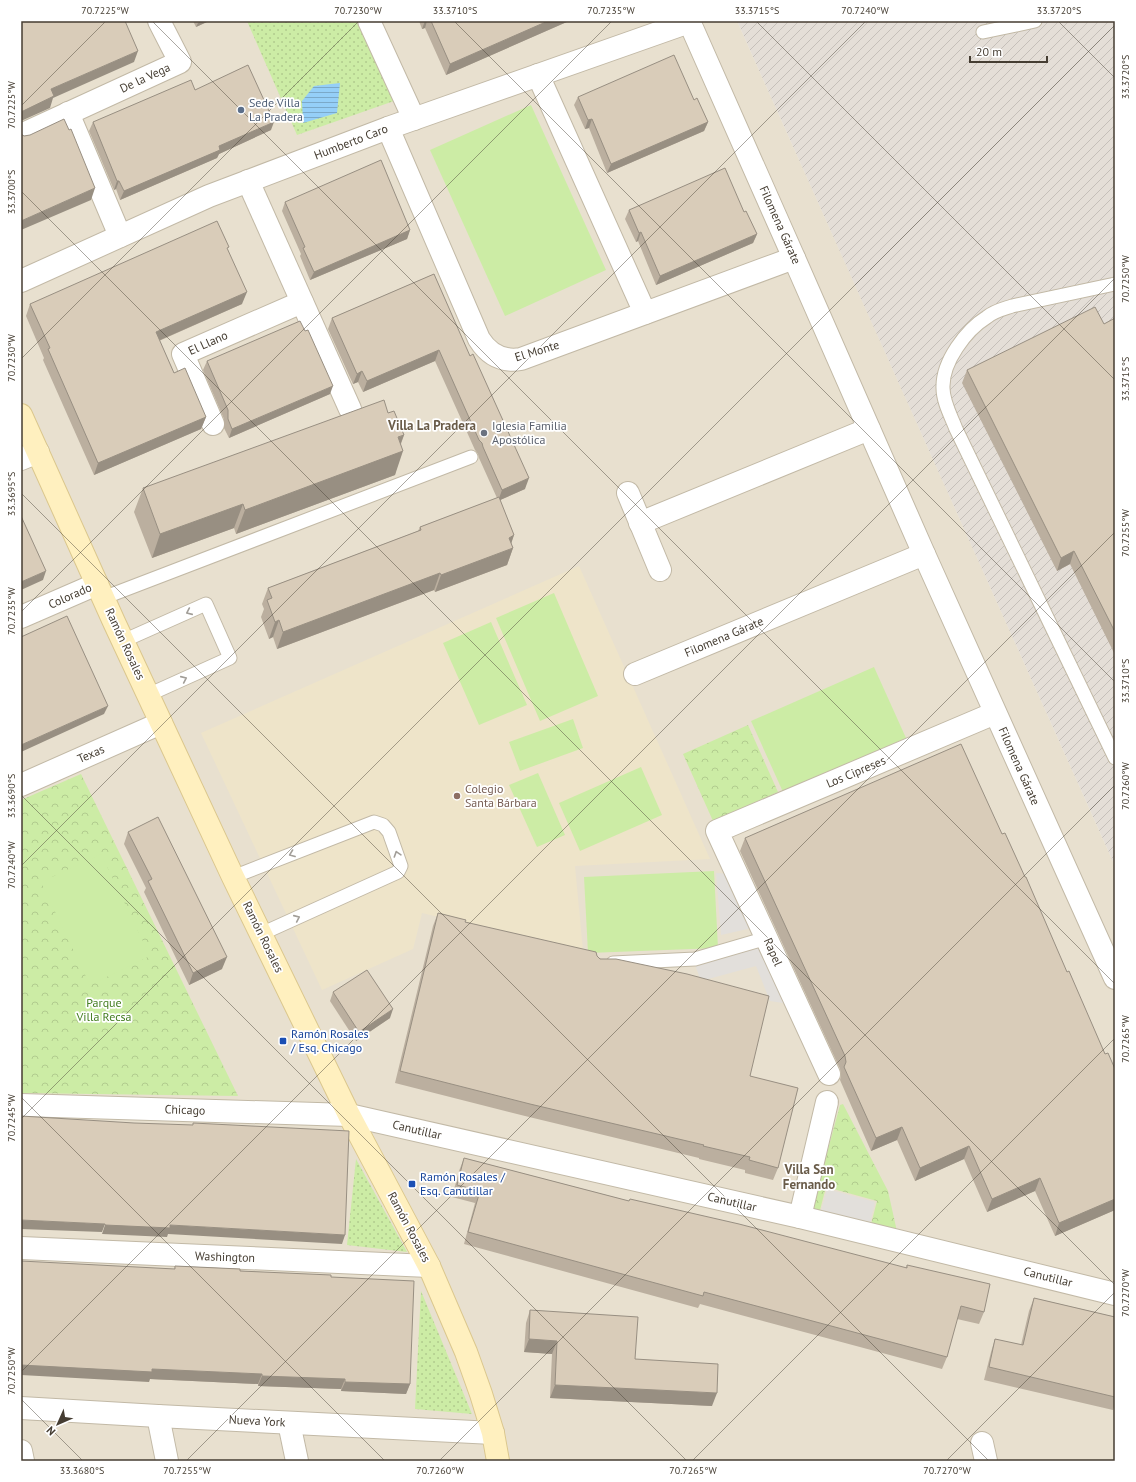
<svg xmlns="http://www.w3.org/2000/svg" width="1136" height="1482" viewBox="0 0 1136 1482" font-family="'PT Sans',sans-serif">
<defs>
<pattern id="industrial-furrows" width="10" height="10" patternUnits="userSpaceOnUse"><rect width="10" height="10" fill="#e4ded7"/><path d="M-1 1l2-2M0 10L10 0M9 11l2-2" fill="none" stroke="#c5bfb9"/></pattern>
<pattern id="grass-dots" width="8" height="8" patternUnits="userSpaceOnUse"><rect width="8" height="8" fill="#cceca5"/><path d="M2 2h.1M6 6h.1" fill="none" stroke="#b1cb8e" stroke-width="1.8" stroke-linecap="round"/></pattern>
<pattern id="park-crowns" width="20" height="18" patternUnits="userSpaceOnUse"><rect width="20" height="18" fill="#cceca5"/><path d="M2 6a3 3 0 1 1 6 0M12 15a3 3 0 1 1 6 0" fill="none" stroke="#b1cb8e"/></pattern>
<pattern id="water-rules" width="6" height="5" patternUnits="userSpaceOnUse"><rect width="6" height="5" fill="#95cff8"/><path d="M0 2.5h6" fill="none" stroke="#7ba9c9"/></pattern>
</defs>
<rect width="100%" height="100%" fill="#f3eee1"/>
<path fill="#e8e0cf" d="M21,21H737L1115,866V1461H21Z"/>
<path fill="url(#industrial-furrows)" d="M737,21H1115V866L862,301Z"/>
<path fill="#eee4c9" d="M579,566L710,859L575,866L583,951L422,913L413,949L322,990L201,733Z"/>
<g fill="url(#grass-dots)">
<path d="M247,21H357L394,101L297,135Z"/>
<path d="M356,1159L407,1252L347,1245Z"/>
<path d="M421,1291L472,1414L415,1409Z"/>
</g>
<g fill="url(#park-crowns)">
<path d="M748,725L778,792L713,821L683,754Z"/>
<path d="M81,774L238,1096L21,1093V800Z"/>
<path d="M843,1104L888,1191L898,1236L870,1228L877,1201L826,1187L819,1214L811,1212L840,1105Z"/>
</g>
<g fill="#cceca5">
<path d="M531,105L606,270L505,316L430,150Z"/>
<path d="M554,593L598,696L540,721L496,618Z"/>
<path d="M491,622L527,705L479,725L443,643Z"/>
<path d="M874,667L906,738L783,792L751,721Z"/>
<path d="M573,719L583,748L520,771L509,742Z"/>
<path d="M641,767L662,815L580,851L559,803Z"/>
<path d="M538,773L565,835L537,847L509,785Z"/>
<path d="M101,854L150,956L90,985L41,882Z"/>
<path d="M714,871L718,948L588,953L584,877Z"/>
</g>
<g fill="#e2dfdb">
<path d="M716,873L731,874L752,928L721,935Z"/>
<path d="M762,944L789,1004L770,1001L756,966L701,981L695,965Z"/>
<path d="M827,1189L875,1202L869,1228L820,1215Z"/>
</g>
<path fill="url(#water-rules)" d="M340,83L337,113L303,123L302,101L314,86Z"/>
<g fill="none" stroke-linecap="round" stroke-linejoin="round">
<g stroke="#c2b9a6" stroke-width="15">
<g id="lane">
<path d="M983,32L1035,21"/>
<path d="M1115,284L1012,306C1003,309 994,311 987,317C966,330 942,362 943,388C943,402 951,416 956,429L1115,758"/>
<path d="M103,598L471,457"/>
<path d="M123,641L206,604L230,658L148,695"/>
<path d="M233,877L374,822L383,825L389,832L401,866L398,872L261,934"/>
<path d="M613,963L695,959L767,938"/>
</g>
</g>
<g stroke="#c2b9a6" stroke-width="24">
<g id="street">
<path d="M369,21L414,119"/>
<path d="M689,21L794,258L924,554L1115,978"/>
<path d="M538,75L645,313"/>
<path d="M68,113L120,236"/>
<path d="M388,128L479,339C489,355 503,362 521,359L794,258"/>
<path d="M21,135L180,62L159,21"/>
<path d="M248,181L350,409"/>
<path d="M21,281L209,196L388,128L689,22"/>
<path d="M213,424L183,354L302,302"/>
<path d="M21,459L38,452"/>
<path d="M628,493L660,570"/>
<path d="M640,523L869,429"/>
<path d="M21,617L97,584"/>
<path d="M635,674L924,554"/>
<path d="M21,785L161,723"/>
<path d="M829,1074L717,831L995,713"/>
<path d="M21,1105L349,1115L800,1217L1115,1294"/>
<path d="M800,1217L827,1102"/>
<path d="M21,1248L429,1266"/>
<path d="M21,1408L158,1416L493,1433"/>
<path d="M158,1416L167,1461"/>
<path d="M289,1423L297,1461"/>
<path d="M982,1443L986,1461"/>
<path d="M21,1451L23,1461"/>
</g>
</g>
<g stroke="#dbc78d" stroke-width="24">
<path id="secondary" d="M21,415L114,622L233,877L349,1115L429,1266L466,1352L481,1394L493,1433L498,1461"/>
</g>
<use href="#lane" stroke="#fff" stroke-width="13"/>
<use href="#street" stroke="#fff" stroke-width="22"/>
<use href="#secondary" stroke="#fff0bf" stroke-width="22"/>
</g>
<g fill="#bbaf9f">
<path d="M193,21H209L196,27Z"/>
<path d="M419,21H569L446,75L425,28L422,29Z"/>
<path d="M195,90L271,130L219,154L217,158L120,200L116,189L114,190L89,131L93,122Z"/>
<path d="M578,97L694,100L708,122L704,131L607,173L589,128L585,129L574,105Z"/>
<path d="M285,202L410,230L407,239L310,280L300,256L301,254L282,211Z"/>
<path d="M629,210L744,212L757,234L753,243L656,285L638,241L636,242L625,219Z"/>
<path d="M228,250L242,304L159,341L174,373L206,417L201,429L94,475L43,360L44,358L26,316L30,304Z"/>
<path d="M434,274L525,489L500,500L514,535L511,543L513,548L507,565L435,592L434,590L277,649L273,637L269,639L261,617L264,609L262,604L268,588L418,531L420,527L497,498L479,458L478,454L475,450L435,361L363,392L358,382L353,384L328,329L332,318Z"/>
<path d="M1115,318V655L1070,564L1057,571L962,383L967,370L1104,324Z"/>
<path d="M207,361L330,394L229,438L224,428V419L203,370Z"/>
<path d="M388,413L404,435L401,444L395,475L236,534L234,528L152,558L134,512L143,488Z"/>
<path d="M128,832L222,969L189,985L144,892L146,888L124,844Z"/>
<path d="M1002,834L1105,1054L1115,1069V1210L1055,1236L1035,1191L987,1212L964,1159L915,1181L897,1140L871,1151L840,1080L841,1075L840,1069L740,851L745,838Z"/>
<path d="M438,913L465,922L597,956L750,1076L778,1168L773,1180L745,1173V1170L699,1159V1158L525,1116L395,1083L433,926Z"/>
<path d="M333,992L390,1018L356,1041L330,1001Z"/>
<path d="M464,1158L629,1201L906,1268L907,1265L984,1312L979,1324L957,1319L947,1357L942,1369L700,1304L698,1308L464,1244L475,1203L452,1197L459,1171Z"/>
<path d="M175,1266L331,1277L410,1384L406,1394L341,1391V1389L258,1386V1384L150,1379L149,1382Z"/>
<path d="M1034,1298L1115,1317V1404L1113,1410L984,1380L991,1352L995,1339L1021,1345L1029,1311Z"/>
<path d="M530,1310L635,1359L712,1406L550,1398L552,1354L524,1352L526,1323Z"/>
</g>
<g fill="#988f82">
<path d="M201,21H209L196,27L198,23Z"/>
<path d="M425,21H427L425,28L422,29Z"/>
<path d="M548,21H569L446,75L450,64Z"/>
<path d="M138,51L134,62L53,98L50,108L21,121V112L51,89Z"/>
<path d="M592,119L589,128L585,129L588,120Z"/>
<path d="M274,122L271,130L219,154L217,158L120,200L124,191L219,146Z"/>
<path d="M708,122L704,131L607,173L611,164Z"/>
<path d="M117,181H119L116,189L114,190Z"/>
<path d="M95,188L91,200L21,230V221Z"/>
<path d="M410,230L407,239L310,280L314,272Z"/>
<path d="M641,232L638,241L636,242L639,233Z"/>
<path d="M757,234L753,243L656,285L660,276Z"/>
<path d="M247,292L242,304L151,344L156,332Z"/>
<path d="M439,350L435,361L363,392L367,381Z"/>
<path d="M362,371L358,382L353,384L357,374Z"/>
<path d="M333,386L330,394L229,438L232,429Z"/>
<path d="M206,417L201,429L94,475L98,463Z"/>
<path d="M404,435L397,453L403,451L395,475L236,534L245,510Z"/>
<path d="M529,478L525,489L498,501L502,490Z"/>
<path d="M243,504L234,528L152,558L160,534Z"/>
<path d="M514,535L509,550L513,548L507,565L435,592L441,575L509,538Z"/>
<path d="M1074,551L1070,564L1057,571L1061,558Z"/>
<path d="M46,571L43,580L21,590V582Z"/>
<path d="M440,573L434,590L277,649L283,632Z"/>
<path d="M279,620L273,637L269,639L275,622Z"/>
<path d="M108,706L104,714L21,752V745Z"/>
<path d="M227,957L222,969L189,985L193,973Z"/>
<path d="M393,1009L390,1018L356,1041L359,1032Z"/>
<path d="M902,1127L897,1140L871,1151L876,1138Z"/>
<path d="M969,1146L964,1159L915,1181L920,1168Z"/>
<path d="M1040,1178L1035,1191L987,1212L992,1199Z"/>
<path d="M1115,1199V1210L1055,1236L1059,1223Z"/>
<path d="M21,1220L105,1224L102,1232L21,1229Z"/>
<path d="M105,1225H170L345,1235L342,1244L168,1234L167,1237L102,1234Z"/>
<path d="M529,1339L557,1341L552,1354L524,1352Z"/>
<path d="M21,1365L152,1369L262,1374L258,1384L150,1379L149,1382L21,1375Z"/>
<path d="M262,1376L345,1379L341,1389L258,1386Z"/>
<path d="M345,1382L410,1384L406,1394L341,1391Z"/>
<path d="M555,1385L717,1393L712,1406L550,1398Z"/>
</g>
<g fill="#d9ccb9" stroke="#988f82">
<path d="M21,21H125L138,51L51,89L54,96L21,112Z"/>
<path d="M431,21H548L450,64Z"/>
<path d="M674,55L694,100L697,98L708,122L611,164L592,119L588,120L578,97Z"/>
<path d="M248,65L274,122L219,146L220,150L124,191L119,181H117L93,122L191,80L195,90Z"/>
<path d="M64,119L69,130L71,129L95,188L21,221V134L24,136L30,135Z"/>
<path d="M381,160L410,230L314,272L303,248L305,247L285,202Z"/>
<path d="M725,168L744,212L746,211L757,234L660,276L641,232L639,233L629,210Z"/>
<path d="M217,221L229,247L227,248L247,292L156,332L174,373L185,368L206,417L98,463L48,349L50,348L30,304Z"/>
<path d="M434,274L470,356L473,354L529,478L502,490L483,447L482,443L479,440L439,350L367,381L362,371L357,374L332,318Z"/>
<path d="M1095,307L1104,324L1115,318V632L1074,551L1061,558L967,370Z"/>
<path d="M300,321L305,331L308,330L333,386L232,429L228,419V410L207,361Z"/>
<path d="M384,400L388,413L394,411L404,435L398,437L403,451L245,510L243,504L160,534L143,488Z"/>
<path d="M499,497L514,535L509,538L513,548L441,575L440,573L283,632L279,620L275,622L267,600L272,598L268,588L421,530L420,527Z"/>
<path d="M21,516L46,571L21,582Z"/>
<path d="M67,616L108,706L21,745V637Z"/>
<path d="M961,744L1002,834L1005,833L1025,877H1026L1067,972L1069,971L1105,1054L1108,1053L1115,1069V1199L1059,1223L1040,1178L992,1199L969,1146L920,1168L902,1127L876,1138L844,1067L846,1062L845,1056L745,838Z"/>
<path d="M158,817L227,957L193,973L148,881L152,879L128,832Z"/>
<path d="M438,913L466,920L465,922L596,952L597,956L600,959H616L687,974L769,996L750,1076L798,1088L778,1168L749,1160L750,1157L703,1146L704,1145L530,1104L400,1071Z"/>
<path d="M367,970L393,1009L359,1032L333,992Z"/>
<path d="M21,1116L134,1123L193,1125V1123L349,1131L345,1235L170,1225V1228L105,1225V1224L21,1220Z"/>
<path d="M464,1158L629,1201L630,1199L739,1224L907,1268V1265L990,1284L984,1312L961,1306L947,1357L704,1292L703,1296L468,1232L480,1191L457,1185Z"/>
<path d="M21,1261L175,1269V1266L240,1269V1271L331,1275V1277L414,1281L410,1384L345,1382V1379L262,1376V1374L152,1369V1372L21,1365Z"/>
<path d="M1034,1298L1115,1317V1397L989,1367L995,1339L1023,1345Z"/>
<path d="M530,1310L638,1317L635,1359L718,1364L717,1393L555,1385L557,1341L529,1339Z"/>
</g>
<defs><path id="oneway-chevron" d="M-2-3.5L2.5 0L-2 3.5" fill="none" stroke-width="1.6" stroke-linecap="round" stroke-linejoin="round"/></defs>
<g stroke="#a29e98">
<use href="#oneway-chevron" transform="translate(189 612) rotate(156)"/>
<use href="#oneway-chevron" transform="translate(184 679) rotate(-24)"/>
<use href="#oneway-chevron" transform="translate(292 854) rotate(159)"/>
<use href="#oneway-chevron" transform="translate(397 854) rotate(-108)"/>
<use href="#oneway-chevron" transform="translate(297 918) rotate(-24)"/>
</g>
<path fill="none" stroke="#453d32" stroke-width="1" stroke-opacity="0.45" d="M152,21L1115,984M454,21L1115,682M756,21L1115,380M1058,21L1115,78M21,106L106,21M21,191L1115,1285M21,359L359,21M21,493L989,1461M21,612L612,21M21,795L687,1461M21,866L866,21M21,1097L385,1461M21,1119L1115,25M21,1372L1115,278M21,1399L83,1461M186,1461L1115,532M439,1461L1115,785M692,1461L1115,1038M946,1461L1115,1292"/>
<circle fill="#5c6f8a" stroke="#fff" stroke-width="1.5" cx="241" cy="110" r="4"/>
<circle fill="#6b7280" stroke="#fff" stroke-width="1.5" cx="484" cy="433" r="4"/>
<circle fill="#8d6e63" stroke="#fff" stroke-width="1.5" cx="457" cy="796" r="4"/>
<g fill="#1a4fb4" stroke="#fff" stroke-width="1.5">
<rect x="279" y="1037" width="8" height="8" rx="2"/>
<rect x="408" y="1180" width="8" height="8" rx="2"/>
</g>
<g text-anchor="middle" stroke-width="3.5" stroke-linejoin="round" paint-order="stroke">
<g font-size="12" fill="#453d32" stroke="#fff">
<text transform="translate(145 78) rotate(-25)" y="4">De la Vega</text>
<text transform="translate(351 142) rotate(-21)" y="4">Humberto Caro</text>
<text transform="translate(780 225) rotate(66)" y="4">Filomena Gárate</text>
<text transform="translate(208 343) rotate(-24)" y="4">El Llano</text>
<text transform="translate(537 351) rotate(-17)" y="4">El Monte</text>
<text transform="translate(70 596) rotate(-24)" y="4">Colorado</text>
<text transform="translate(724 637) rotate(-23)" y="4">Filomena Gárate</text>
<text transform="translate(125 644) rotate(65)" y="4">Ramón Rosales</text>
<text transform="translate(91 754) rotate(-24)" y="4">Texas</text>
<text transform="translate(1019 766) rotate(66)" y="4">Filomena Gárate</text>
<text transform="translate(856 772) rotate(-23)" y="4">Los Cipreses</text>
<text transform="translate(263 937) rotate(64)" y="4">Ramón Rosales</text>
<text transform="translate(773 952) rotate(66)" y="4">Rapel</text>
<text transform="translate(185 1110) rotate(2)" y="4">Chicago</text>
<text transform="translate(417 1130) rotate(13)" y="4">Canutillar</text>
<text transform="translate(732 1202) rotate(13)" y="4">Canutillar</text>
<text transform="translate(409 1227) rotate(62)" y="4">Ramón Rosales</text>
<text transform="translate(225 1257) rotate(2)" y="4">Washington</text>
<text transform="translate(1048 1277) rotate(14)" y="4">Canutillar</text>
<text transform="translate(257 1421) rotate(3)" y="4">Nueva York</text>
</g>
<g font-size="12" fill="#4e5e75" stroke="#fff" text-anchor="start">
<text x="249" y="107">Sede Villa<tspan x="249" dy="14">La Pradera</tspan></text>
</g>
<g font-size="12" fill="#5b616d" stroke="#fff" text-anchor="start">
<text x="492" y="430">Iglesia Familia<tspan x="492" dy="14">Apostólica</tspan></text>
</g>
<g font-size="12" fill="#785e54" stroke="#fff" text-anchor="start">
<text x="465" y="793">Colegio<tspan x="465" dy="14">Santa Bárbara</tspan></text>
</g>
<g font-size="12" fill="#427c1f" stroke="#fff">
<text x="104" y="1007">Parque<tspan x="104" dy="14">Villa Recsa</tspan></text>
</g>
<g font-size="12" fill="#164399" stroke="#fff" text-anchor="start">
<text x="291" y="1038">Ramón Rosales<tspan x="291" dy="14">/ Esq. Chicago</tspan></text>
<text x="420" y="1181">Ramón Rosales /<tspan x="420" dy="14">Esq. Canutillar</tspan></text>
</g>
<g font-size="13" font-weight="bold" fill="#695b48" stroke="#fff">
<text x="432" y="430">Villa La Pradera</text>
<text x="809" y="1174">Villa San<tspan x="809" dy="15">Fernando</tspan></text>
</g>
</g>
<rect width="1136" height="1482" fill="none" stroke="#ffffff" stroke-width="44"/>
<g transform="translate(58 1424) rotate(225)" stroke="#ffffff" stroke-width="3" paint-order="stroke">
<path d="M0-3L7 15L0 10L-7 15Z" fill="#453d32"/>
<text y="-6" font-size="11" font-weight="bold" text-anchor="middle" fill="#453d32">N</text>
</g>
<path d="M970 56v6h77v-6" fill="none" stroke="#453d32" stroke-width="2"/>
<text x="976" y="56" font-size="12" fill="#453d32" stroke="#ffffff" stroke-width="3" paint-order="stroke">20 m</text>
<rect x="22" y="22" width="1092" height="1438" fill="none" stroke="#453d32" stroke-width="1.5"/>
<g font-size="10" text-anchor="middle" fill="#453d32">
<text x="105" y="14">70.7225°W</text>
<text x="358" y="14">70.7230°W</text>
<text x="455" y="14">33.3710°S</text>
<text x="611" y="14">70.7235°W</text>
<text x="757" y="14">33.3715°S</text>
<text x="865" y="14">70.7240°W</text>
<text x="1059" y="14">33.3720°S</text>
<text transform="translate(1125 77) rotate(-90)" y="4">33.3720°S</text>
<text transform="translate(11 105) rotate(-90)" y="4">70.7225°W</text>
<text transform="translate(11 192) rotate(-90)" y="4">33.3700°S</text>
<text transform="translate(1125 279) rotate(-90)" y="4">70.7250°W</text>
<text transform="translate(11 358) rotate(-90)" y="4">70.7230°W</text>
<text transform="translate(1125 379) rotate(-90)" y="4">33.3715°S</text>
<text transform="translate(11 494) rotate(-90)" y="4">33.3695°S</text>
<text transform="translate(1125 533) rotate(-90)" y="4">70.7255°W</text>
<text transform="translate(11 611) rotate(-90)" y="4">70.7235°W</text>
<text transform="translate(1125 681) rotate(-90)" y="4">33.3710°S</text>
<text transform="translate(1125 786) rotate(-90)" y="4">70.7260°W</text>
<text transform="translate(11 796) rotate(-90)" y="4">33.3690°S</text>
<text transform="translate(11 865) rotate(-90)" y="4">70.7240°W</text>
<text transform="translate(1125 1039) rotate(-90)" y="4">70.7265°W</text>
<text transform="translate(11 1118) rotate(-90)" y="4">70.7245°W</text>
<text transform="translate(1125 1293) rotate(-90)" y="4">70.7270°W</text>
<text transform="translate(11 1371) rotate(-90)" y="4">70.7250°W</text>
<text x="82" y="1474">33.3680°S</text>
<text x="187" y="1474">70.7255°W</text>
<text x="440" y="1474">70.7260°W</text>
<text x="693" y="1474">70.7265°W</text>
<text x="947" y="1474">70.7270°W</text>
</g>
</svg>
